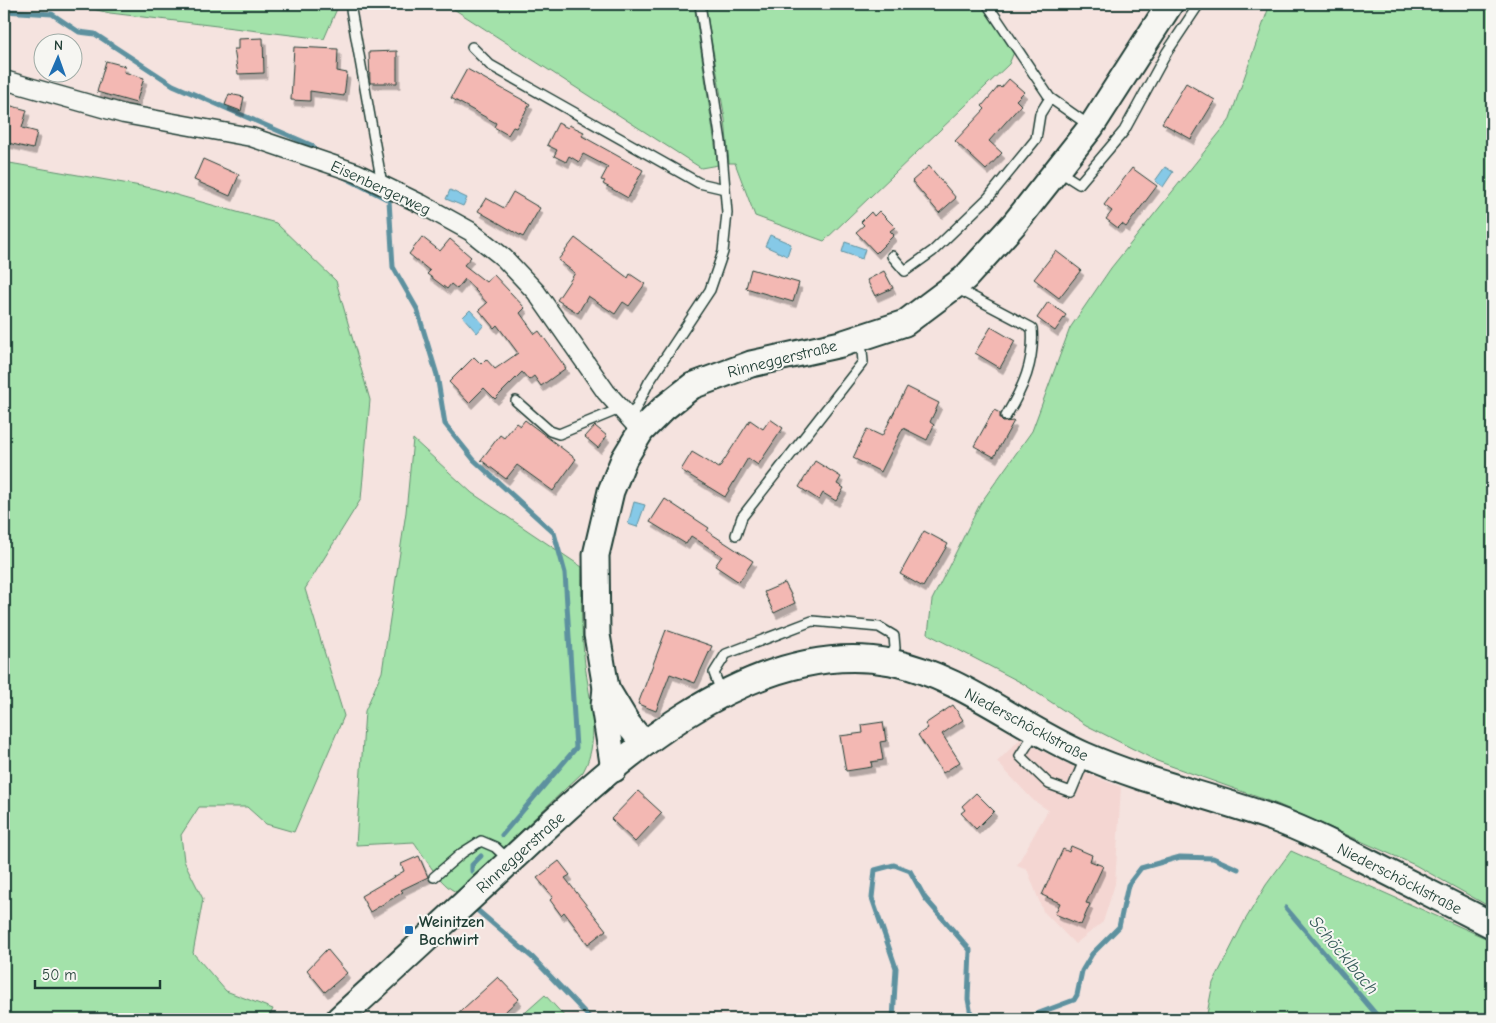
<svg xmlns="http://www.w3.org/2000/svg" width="1496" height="1023" viewBox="0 0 1496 1023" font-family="'Comic Neue',sans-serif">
<defs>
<filter id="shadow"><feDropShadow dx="3" dy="5.5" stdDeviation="0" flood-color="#0004"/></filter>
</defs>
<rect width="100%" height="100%" fill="#f5e3df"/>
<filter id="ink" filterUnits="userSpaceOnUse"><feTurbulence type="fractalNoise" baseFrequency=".02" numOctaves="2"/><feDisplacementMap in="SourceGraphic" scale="10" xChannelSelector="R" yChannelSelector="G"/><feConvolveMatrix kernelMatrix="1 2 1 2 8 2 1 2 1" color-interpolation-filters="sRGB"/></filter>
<g filter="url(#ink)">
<path fill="#f4d6d2" d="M1020,739L1085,773L1121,787L1115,884L1103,922L1075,944L1043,911L1027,869L1017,865L1048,810L1033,800L997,762Z"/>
<g fill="#a3e2aa" stroke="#61906f">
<path d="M71,4H339L324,39L110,13Z"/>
<path d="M446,4H694L718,165L701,168Z"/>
<path d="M705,4H981L1014,52L1009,64L824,241L755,216L735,163H729L725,119Z"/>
<path d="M1270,4H1492V908L1415,865L1277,804L1157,761L1086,725L1022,683L928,634L932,600L980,504L1032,431L1070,328L1111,268L1229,121Z"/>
<path d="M4,162L152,188L276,223L336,281L370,400L361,499L305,589L344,716L294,832L266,824L247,807H199L181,835L184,861L203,899L193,953L226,991L273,1009L268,1019H4Z"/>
<path d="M413,439L472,493L582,567C581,597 581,625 584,655C587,693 603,736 583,772L457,892C441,887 424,856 414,842L356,845L365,711L382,672L406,512Z"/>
<path d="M1291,851L1492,941V1019H1206L1213,983L1244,922L1266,885Z"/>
<path d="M545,995L567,1019H518Z"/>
</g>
<g fill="#86c9e7" stroke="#5d919f">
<path d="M1165,167L1173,172L1163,187L1155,181Z"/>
<path d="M450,190L467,198L463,206L446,199Z"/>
<path d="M770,235L791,244L787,256L765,246Z"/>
<path d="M845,242L865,249L862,259L842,252Z"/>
<path d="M470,310L484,325L477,333L463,317Z"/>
<path d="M634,502L645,505L637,527L628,524Z"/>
</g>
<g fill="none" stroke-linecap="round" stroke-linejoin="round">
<g stroke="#5d919f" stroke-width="5">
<path d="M4,11L52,14L79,32L95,34L173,85L311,145L317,152"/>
<path d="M344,177L389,200L393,267L417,309L437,375L445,424L474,460L554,533L565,573L576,748L502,835"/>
<path d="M472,871V865L481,856"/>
<path d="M1286,908L1380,1019"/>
<path d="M476,909L533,958L591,1019"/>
<path d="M893,1019L896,968L872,898L875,870L894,865L910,871L925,898L970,950L968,999L971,1015L978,1019"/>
<path d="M1023,1019L1074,1000L1077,995L1082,971L1092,954L1119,927L1128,885L1141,868L1180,857L1213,858L1238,869"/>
</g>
</g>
<g fill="#f3b8b3" stroke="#1f3d34" filter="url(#shadow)">
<path d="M263,38L264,73L238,74L234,49H238V39Z"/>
<path d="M294,47L338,49L337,71L347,73L344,96L310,91V101L291,100Z"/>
<path d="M397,51V83H370L369,52Z"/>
<path d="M106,61L125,66L124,72L144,78L136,103L97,92Z"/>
<path d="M467,69L530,104L516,128L513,127L508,135L494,127L496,123L451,98Z"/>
<path d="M1009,79L1024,92L1016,100L1021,105L989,141L1002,153L986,170L955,141L985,109L982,106L999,86L1001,88Z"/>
<path d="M1186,83L1215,100L1191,139L1162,123Z"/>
<path d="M229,94L244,97L241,111L225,105Z"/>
<path d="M4,104L27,110L22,128L37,132L33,149L4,142Z"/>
<path d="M558,123L568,128L569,125L584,132L582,136L643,170L628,198L603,184L605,181L601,180L608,167L583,154L579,162L569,156L566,162L554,156L557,150L547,145Z"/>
<path d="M203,159L239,175L230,196L194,180Z"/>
<path d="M929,166L956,198L939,213L912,181Z"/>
<path d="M1132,168L1157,186L1126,227L1122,224L1118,228L1106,219L1112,211L1104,205Z"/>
<path d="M513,192L540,208L523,237L478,211L486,198L504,208Z"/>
<path d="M879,211L895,227L890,231L894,235L876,253L856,232L864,225L861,222L871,212L874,216Z"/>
<path d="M422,237L440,251L450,239L471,257L464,265L486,282L494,275L525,308L520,313L535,334L539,331L566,368L541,386L534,376L529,380L522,372L495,399L484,388L469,403L449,382L474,357L481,364L486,359L495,369L518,353L497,325L494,328L479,310L487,303L465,279L457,289L451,284L447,289L427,274L430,271L409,254Z"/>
<path d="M575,238L628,278L630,274L645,284L629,306L623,302L615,314L588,296L578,313L557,300L575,273L558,260Z"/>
<path d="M1056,251L1081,270L1059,298L1034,279Z"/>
<path d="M751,269L799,283L793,302L746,288Z"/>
<path d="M884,271L893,288L875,296L867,280Z"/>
<path d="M1048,302L1066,315L1055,331L1037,318Z"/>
<path d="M991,327L1015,341L1000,368L975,353Z"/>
<path d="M907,387L939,403L930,422L934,425L927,440L903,428L881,472L853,458L867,429L882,436Z"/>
<path d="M994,410L1000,413V419L1003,422L1014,421L994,457L974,446Z"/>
<path d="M770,419L783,428L758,465L748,458L725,497L681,470L692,452L719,468L750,420L763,429Z"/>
<path d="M525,420L576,459L553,491L517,465L506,479L481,460L500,435L504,438L516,423L520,426Z"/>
<path d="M595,426L607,436L598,448L585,437Z"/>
<path d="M815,461L841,477L837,484L844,488L836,501L823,493L819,500L799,487Z"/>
<path d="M665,499L709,528L707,531L753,561L739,582L715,566L722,556L691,536L686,544L650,522Z"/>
<path d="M924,531L948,544L923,587L900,574Z"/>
<path d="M785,583L795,603L774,613L764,592Z"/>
<path d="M666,630L712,646L695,683L670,674L656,711L638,704Z"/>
<path d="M953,705L963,720L942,734L960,762L943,773L918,735L928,728L925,724Z"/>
<path d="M883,722L886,741L880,742L883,760L871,762L872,767L846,771L840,736L863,733L862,725Z"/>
<path d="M638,791L662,813L635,842L611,819Z"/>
<path d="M976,793L994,811L976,829L961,813L965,810L962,806Z"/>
<path d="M1071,846L1092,855L1090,861L1103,866L1086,903L1090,904L1081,925L1055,914L1060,903L1042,895L1063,849L1069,852Z"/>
<path d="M419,856L428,877L401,890L403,892L370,912L361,896L404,871L401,864Z"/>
<path d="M559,861L570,875L565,878L606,930L588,944L564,912L561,915L550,900L553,897L537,878Z"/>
<path d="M327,949L347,973L325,992L307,970Z"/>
<path d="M498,977L519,999L497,1019H452Z"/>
</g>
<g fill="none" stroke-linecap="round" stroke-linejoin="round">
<g stroke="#1f3d34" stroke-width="12">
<g id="service">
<path d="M350,4L382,184"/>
<path d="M987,4L1050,98L1090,126"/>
<path d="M472,47L490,65L699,183L725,189"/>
<path d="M1057,170L1079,184L1124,131L1167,52L1199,4"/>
<path d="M892,256L905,271L933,251L988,198L1036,139L1040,114L1050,98"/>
<path d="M956,288L1032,328C1035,362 1023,388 1006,416"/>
<path d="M516,401L550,431L559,434L622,408"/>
<path d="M631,418L649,382L710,290L723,252L727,213L721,142L700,4"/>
<path d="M736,535L742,517L863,362L861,340"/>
<path d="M722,694L714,673L726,654L812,621L879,627L894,636L895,648L889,659"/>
<path d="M1036,731L1020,756L1049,784L1071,792L1086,756"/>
<path d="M434,877L462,853L481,841L495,847L510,861"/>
</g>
</g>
<g stroke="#1f3d34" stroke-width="21">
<path id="minor" d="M4,80L124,114L251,137L357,173L421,204L470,231L504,258L536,292L606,392L641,431"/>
</g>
<g stroke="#1f3d34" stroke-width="29">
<g id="secondary">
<path d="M606,688L627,723L644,744"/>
<path d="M614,769L604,706L606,688L597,635L596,555L611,491L624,459L641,431L664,408L692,386L751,364L841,344L905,323L965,278L1015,223L1091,127L1170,4"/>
<path d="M339,1019C390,973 441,925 492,878C592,784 740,633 891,662C961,676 1019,727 1084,755C1145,782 1212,796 1275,819C1308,831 1341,848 1372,864C1412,884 1452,905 1492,925"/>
</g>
</g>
<use href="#service" stroke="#f6f6f2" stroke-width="9"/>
<use href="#minor" stroke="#f6f6f2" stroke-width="18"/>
<use href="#secondary" stroke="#f6f6f2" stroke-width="25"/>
</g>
</g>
<rect fill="#1f6fb2" stroke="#f6f6f2" stroke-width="2" x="404" y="925" width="10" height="10" rx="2.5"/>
<g text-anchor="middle" stroke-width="4" stroke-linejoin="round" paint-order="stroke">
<g font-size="16" fill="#1f3d34" stroke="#f6f6f2">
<text transform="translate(381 187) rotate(25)" y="6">Eisenbergerweg</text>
<text transform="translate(782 358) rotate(-14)" y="6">Rinneggerstraße</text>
<text transform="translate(1027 724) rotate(28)" y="6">Niederschöcklstraße</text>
<text transform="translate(520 852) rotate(-42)" y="6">Rinneggerstraße</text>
<text transform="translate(1400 878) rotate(27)" y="6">Niederschöcklstraße</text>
</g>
<g font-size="16" font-weight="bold" fill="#1f3d34" stroke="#f6f6f2" text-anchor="start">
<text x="419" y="927">Weinitzen<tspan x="419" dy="18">Bachwirt</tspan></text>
</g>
<g font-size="18" font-style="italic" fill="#345958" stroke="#f6f6f2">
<text transform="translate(1344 955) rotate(50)" y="6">Schöcklbach</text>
</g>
</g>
<rect width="1496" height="1023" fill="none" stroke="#f6f6f2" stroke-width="20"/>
<rect x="10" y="10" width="1476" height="1003" fill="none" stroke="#1f3d34" stroke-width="2" filter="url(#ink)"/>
<g transform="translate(58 58) rotate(2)"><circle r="24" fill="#f6f6f2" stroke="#a0aca6"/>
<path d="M0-4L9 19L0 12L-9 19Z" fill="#1f6fb2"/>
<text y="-8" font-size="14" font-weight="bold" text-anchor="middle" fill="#1f3d34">N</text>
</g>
<path d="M35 980v8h125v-8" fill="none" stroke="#1f3d34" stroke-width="2.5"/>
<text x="42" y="980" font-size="15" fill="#1f3d34" stroke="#f6f6f2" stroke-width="4" paint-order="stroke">50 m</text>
</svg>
